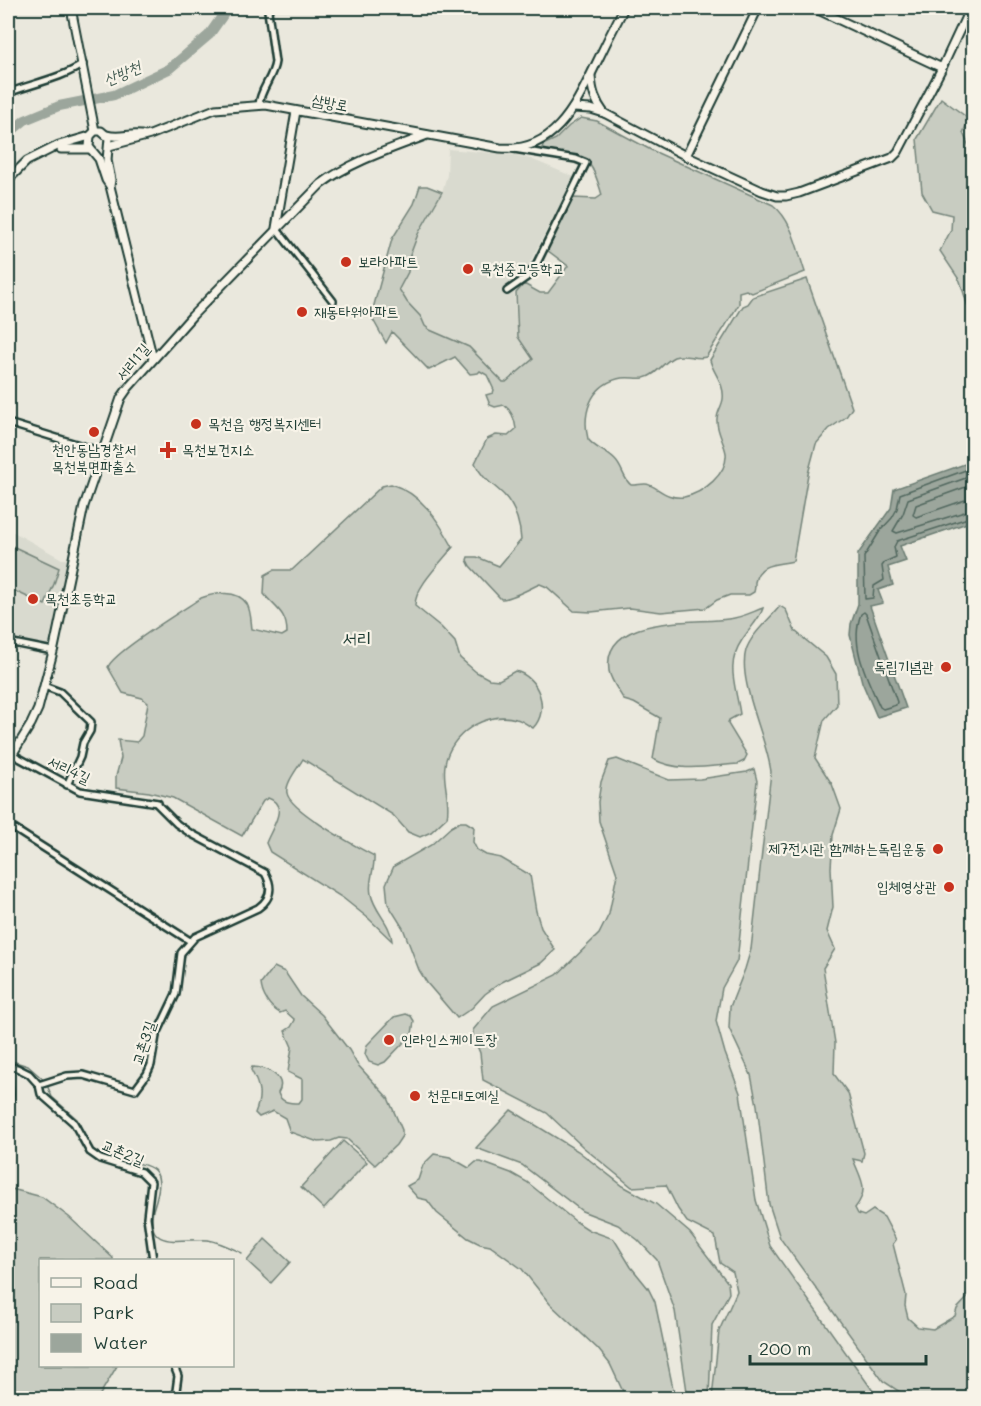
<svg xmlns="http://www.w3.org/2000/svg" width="981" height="1406" viewBox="0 0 981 1406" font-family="Mali,'Poor Story',sans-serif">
<rect width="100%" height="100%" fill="#eae8dd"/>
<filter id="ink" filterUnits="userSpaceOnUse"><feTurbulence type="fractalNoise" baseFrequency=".0167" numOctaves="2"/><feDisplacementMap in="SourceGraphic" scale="12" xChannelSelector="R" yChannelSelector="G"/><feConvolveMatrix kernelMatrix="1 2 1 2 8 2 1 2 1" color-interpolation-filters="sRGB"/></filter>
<g filter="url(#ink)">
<g fill="#d9dacf">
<path d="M448,149L515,155L531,159L574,177L514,293L518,337L534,359L506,382L501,381L469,347L430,330L425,326L421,317L407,302L399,289L408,272L409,258L418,234L442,192L447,175Z"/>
<path d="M8,529L62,559H67L51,647L8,639Z"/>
</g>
<g fill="#c8ccc1" stroke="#74847a" stroke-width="1.5">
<path d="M941,98L969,119L963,133L969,146L973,148V323L960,281L940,251L951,230L952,215L932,210L922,192L917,139Z"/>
<path d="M581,118L597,121L651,150L773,205C793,221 797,249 805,272L752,293L746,290L739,292V304L706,357C695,360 685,353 674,357C663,362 656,376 644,378C635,379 626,376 617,379C590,387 582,414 588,439C595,449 607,451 615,460C623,468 623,479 631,485C636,485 641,484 645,484C656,484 665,500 684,497C703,493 728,474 726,453C724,442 717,432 717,421C716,413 722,407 723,399C725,384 713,373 710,360L743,306L748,304L753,297L807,279L852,408L846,417L829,429L816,444L808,474L793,561C777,565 759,562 755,582C755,586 755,589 754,592L749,595H730L717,600L706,608L661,612L630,608L591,612L574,611L547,587L540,584C530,588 510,600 501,599L470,566L467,560L468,557H477L499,566L521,540C520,524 516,508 504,495C493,484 481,478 475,463L487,439L496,435L508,436L516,429C515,420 511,410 504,405L495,407L490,405L486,395L493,393L494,390L487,375L480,371L478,373L470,374L455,357L429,370L392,332L386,343L371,316L392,239L414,204L420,186H427L442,192L418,234L409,258L408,272L399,289L407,302L421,317L425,326L430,330L469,347L503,382H506L533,359L518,337L516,293L524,284L540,293H548L568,266L547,250L573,198L596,199L602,195C589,150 584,157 541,151L543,145L556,139L569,126Z"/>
<path d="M391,484C422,494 438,520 453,547C442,561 414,588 415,606L441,627L455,642L460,658L476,672L489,679L499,680L515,671C538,676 551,709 533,728C527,725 522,720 516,719C486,710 449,735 445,765C442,783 451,800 447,817L431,832L420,837L408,832L393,815L303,759C298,768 285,783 287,793C290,811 356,846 374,856C375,870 368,880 371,894C374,911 391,924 392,941L368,918L343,898L270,852L266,843C271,829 290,805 268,798L263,801L242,836L173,798L149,792L116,788V776L121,758L118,740L137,742L142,736L148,703L142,698L123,693L108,667C114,652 183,610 201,598C215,593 237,589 247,604C251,611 251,622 252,629L282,636L287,633C287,612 275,608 264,594L265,575L274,570H292L382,486Z"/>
<path d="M8,544L59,568L54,584L45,605L8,588Z"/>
<path d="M780,606L786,610L795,631L826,657L836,674L837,705L824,720L815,758L832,784L841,809L833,835L831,868L833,907L827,931L835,949L823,968L835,1043L834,1074L848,1093L864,1153L862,1161L853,1159C861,1180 870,1189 855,1208L858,1214L864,1216L873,1210L884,1217L896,1240L893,1244L906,1295L905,1306L908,1318L918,1327L933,1329L955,1316L957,1309L971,1294H973V1398H909L883,1381L780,1238L769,1204L757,1105L751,1075L729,1028L730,1007L745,969L751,949L771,772C767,738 737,681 746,650C752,633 769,620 780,606Z"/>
<path d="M763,608C760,619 748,630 742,640C725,665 736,686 740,714L729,720L728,724L747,755L744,761L738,764C709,766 679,773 653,759L660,718L634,703L624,700C619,691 611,681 609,671C601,614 693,624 728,619C741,618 752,612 763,608Z"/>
<path d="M617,759L669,780L700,779L747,772L754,769L757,781L737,961L722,988L716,1021L725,1053L740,1093L756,1200L770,1246L878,1398H712L719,1331L737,1291L733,1272L720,1263L715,1236L687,1222L678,1209L666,1185L632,1187L583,1147L547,1113L483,1080L480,1053L473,1036V1030L493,1006L557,975L599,934L609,914L617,874L599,821L598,802L601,782L609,761Z"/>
<path d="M460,822H466L474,827L473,842L477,850L486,855L501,858L530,875L536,911L541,928L555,950L541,963L502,982L485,994L472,1008L457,1018L427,983L419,970L403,928L388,904L386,884L394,866L431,845L451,827Z"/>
<path d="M274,967L285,972L301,996L322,1015L349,1050L357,1064L388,1098L402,1130V1136L396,1145L375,1165L347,1139L339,1138L331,1141L318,1142L290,1132L285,1118L273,1111L259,1117L255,1113C262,1096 260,1086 251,1070L252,1067C266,1067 288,1077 278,1093C281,1103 290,1103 299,1103L302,1099V1079L288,1072L292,1047L285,1031L291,1027L295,1020L285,1011L280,1013C269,1007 262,995 261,984Z"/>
<path d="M406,1014L411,1016L414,1021L412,1034L385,1062L378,1065L369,1062L365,1054L367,1045L394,1017Z"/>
<path d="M511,1110L578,1151L623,1186L656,1204L690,1233L728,1283L729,1293L712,1325L709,1398H688L675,1311L657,1260L638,1240L618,1225L582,1211L522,1165L476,1148Z"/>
<path d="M343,1141L367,1162L324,1209L301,1187Z"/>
<path d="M434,1154L450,1157L469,1168L476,1162H481L511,1173L527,1182L575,1221L589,1230L614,1239L631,1267L648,1288L655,1302L675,1398H626L610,1364L598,1349L550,1304L522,1269L490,1246L480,1244L468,1238L437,1213L427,1200L418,1198L407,1186L418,1180L423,1165Z"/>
<path d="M8,1188L42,1197L69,1217L113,1258V1260H40V1366H117L98,1398H8Z"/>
<path d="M265,1239L290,1262L271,1283L247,1261Z"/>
</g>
<path fill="#9ca69c" stroke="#6a7c72" stroke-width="1.5" d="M973,461V521L900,546L906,561L888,567L893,585L878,590L883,603L870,606L906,708L877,717L862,682L850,635L851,624L858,604V554L891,508L894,489Z"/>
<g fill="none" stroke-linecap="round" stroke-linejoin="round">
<g stroke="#51675e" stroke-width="1.5">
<path d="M974,467L900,494L897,509L892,518L880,531L864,557L865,599L873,598L874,586L884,580L882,566L885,562L896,557L894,547L897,541L974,516"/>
<path d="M974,475L908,499L903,514L893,531L897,533L974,509"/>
<path d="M974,484L916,505L913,515L916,517L965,500H974"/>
<path d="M864,612L866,614L897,702L896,705L883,709L880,707C867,678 849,645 861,614Z"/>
</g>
<g stroke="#6a7c72" stroke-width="1.5">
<path d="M12,1061L28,1066L45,1081"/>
<path d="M47,1085L52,1097L77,1119L88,1143"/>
<path d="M90,1148C103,1164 140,1158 154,1170C164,1179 156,1200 153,1210C145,1253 184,1237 208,1240C220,1242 231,1248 242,1253"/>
</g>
<path stroke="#9ca69c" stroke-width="10" d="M8,134L25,120L59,106L114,95L169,69L209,35L228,8"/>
<g stroke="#1f3d34" stroke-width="10">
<g id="minor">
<path d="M8,93C31,84 63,78 83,64"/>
<path d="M259,105C260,89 273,78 275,62L268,11L270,8"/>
<path d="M276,228L333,301"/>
<path d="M507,291L527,277L536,265L586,163L576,159L514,149"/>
<path d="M8,423L102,452"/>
<path d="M8,642L53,651"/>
<path d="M44,686L60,692L91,722L90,731L83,743L80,757L67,785"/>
<path d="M8,752L80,791L158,803"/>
<path d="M8,825L190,941"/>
<path d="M8,1053L10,1095L8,1118"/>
<path d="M9,1067L17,1068L29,1074L39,1085L41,1094L74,1123L90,1152L100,1159L141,1172L151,1182L147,1217L153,1260"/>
<path d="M39,1085L67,1076L83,1075L135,1090L147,1074L151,1065L156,1036L176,994L181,953L195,937L258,908C271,899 273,887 265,873L190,833L177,824L156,803"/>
<path d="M174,1366L178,1376L175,1398"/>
</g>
</g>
<g stroke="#1f3d34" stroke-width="11">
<g id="tertiary">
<path d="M71,8L95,131"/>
<path d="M814,8L942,68L970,8"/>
<path d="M591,76C592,91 595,101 604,113L686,156L758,8"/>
<path d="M573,108L591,109L604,113"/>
<path d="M107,135C120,139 133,132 145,136"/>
<path d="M109,146L150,135L215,109L266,105L500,148C554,153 575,107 595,66C604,47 614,27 624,8"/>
<path d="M61,149H90"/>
<path d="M686,156L762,191L777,196H786L799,193L892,158L898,152L942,68"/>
<path d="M8,180L27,161L59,145L90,136"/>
<path d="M110,186L106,180L99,159L89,147L90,136L95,131H101L109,138L107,160L111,180L110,186L153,359"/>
<path d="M276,228L296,111"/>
<path d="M12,755L31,724L38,709L54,648L84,506L121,398L128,388L192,316L321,184C352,161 391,149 427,135"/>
</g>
</g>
<use href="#minor" stroke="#f7f3e8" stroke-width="5"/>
<use href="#tertiary" stroke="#f7f3e8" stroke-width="7"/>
</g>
</g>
<g fill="#c8321e" stroke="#f7f3e8" stroke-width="2">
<circle cx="346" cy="262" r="6"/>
<circle cx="468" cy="269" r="6"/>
<circle cx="302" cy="312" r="6"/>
<circle cx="196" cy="424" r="6"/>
<circle cx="94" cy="432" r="6"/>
<path d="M165 441h6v6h6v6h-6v6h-6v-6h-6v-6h6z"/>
<circle cx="33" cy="599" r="6"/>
<circle cx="946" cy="667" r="6"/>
<circle cx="938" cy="849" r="6"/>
<circle cx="949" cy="887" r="6"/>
<circle cx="389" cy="1040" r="6"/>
<circle cx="415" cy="1096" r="6"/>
</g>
<g text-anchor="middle" stroke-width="4.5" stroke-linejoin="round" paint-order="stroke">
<g font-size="15" fill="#1f3d34" stroke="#f7f3e8">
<text transform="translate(330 103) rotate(11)" y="5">삼방로</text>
<text transform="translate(133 362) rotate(-50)" y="5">서리1길</text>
<text transform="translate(69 770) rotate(25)" y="5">서리4길</text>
<text transform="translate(144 1043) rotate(-72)" y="5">교촌3길</text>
<text transform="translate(123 1153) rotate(23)" y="5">교촌2길</text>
</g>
<g font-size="15" fill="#1f3d34" stroke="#f7f3e8" text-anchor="start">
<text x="358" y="267">보라아파트</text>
<text x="480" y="274">목천중고등학교</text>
<text x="314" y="317">재동타워아파트</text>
<text x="208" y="429">목천읍 행정복지센터</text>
<text x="94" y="455" text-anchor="middle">천안동남경찰서<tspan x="94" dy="17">목천북면파출소</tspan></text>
<text x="182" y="455">목천보건지소</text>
<text x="45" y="604">목천초등학교</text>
<text x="934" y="672" text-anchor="end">독립기념관</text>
<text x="926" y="854" text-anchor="end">제7전시관 함께하는독립운동</text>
<text x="937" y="892" text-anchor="end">입체영상관</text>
<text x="401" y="1045">인라인스케이트장</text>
<text x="427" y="1101">천문대도예실</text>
</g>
<g font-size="16" font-style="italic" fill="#445c53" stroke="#f7f3e8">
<text transform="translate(122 73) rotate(-23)" y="6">산방천</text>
</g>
<g font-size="18" fill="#1f3d34" stroke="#f7f3e8">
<text x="357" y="645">서리</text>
</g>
</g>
<rect width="981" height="1406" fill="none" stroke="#f7f3e8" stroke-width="30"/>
<rect x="15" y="15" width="951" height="1376" fill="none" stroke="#1f3d34" stroke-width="2" filter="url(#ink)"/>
<rect x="39" y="1259" width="195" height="108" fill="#f7f3e8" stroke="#a1aaa0" stroke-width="1.5"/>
<rect x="51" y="1278" width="30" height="9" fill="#f7f3e8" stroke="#a1aaa0" stroke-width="1.5"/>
<text x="93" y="1289" font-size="18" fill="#1f3d34">Road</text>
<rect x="51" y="1304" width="30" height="18" fill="#c8ccc1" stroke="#a1aaa0" stroke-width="1.5"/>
<text x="93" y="1319" font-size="18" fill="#1f3d34">Park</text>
<rect x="51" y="1334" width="30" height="18" fill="#9ca69c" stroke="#a1aaa0" stroke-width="1.5"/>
<text x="93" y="1349" font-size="18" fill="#1f3d34">Water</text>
<path d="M750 1355v9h176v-9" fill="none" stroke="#1f3d34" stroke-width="3"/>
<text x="759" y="1355" font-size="18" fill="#1f3d34" stroke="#f7f3e8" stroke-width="4.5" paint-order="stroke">200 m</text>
</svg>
